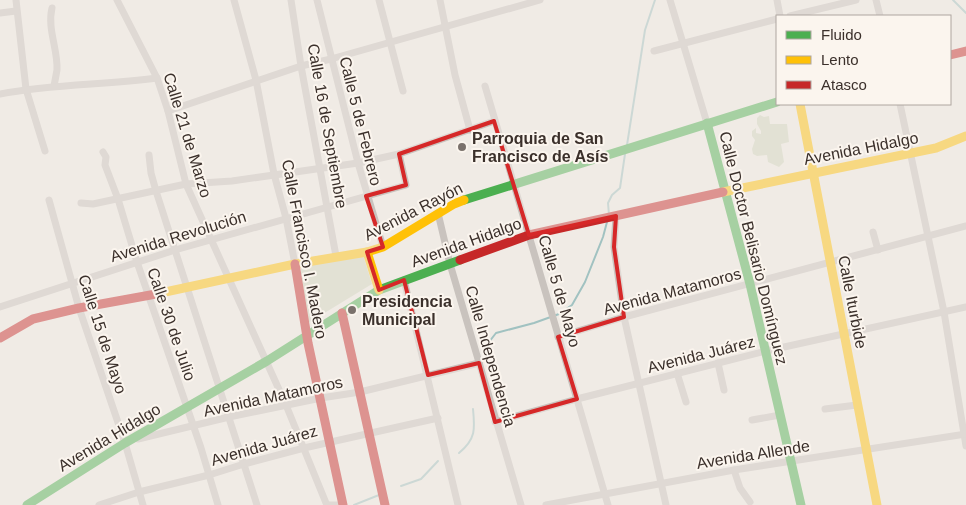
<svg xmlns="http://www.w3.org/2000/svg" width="966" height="505" viewBox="0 0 966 505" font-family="Arial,sans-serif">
<rect width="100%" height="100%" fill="#f0ebe5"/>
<g fill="#d1d6bf">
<path d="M760,115L764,117L769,116L770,124H787L789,142L781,144L784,162L779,167L768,162L767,155L757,156L753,154L752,149L755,140L752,136V131L756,128V133L761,134V131L757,124V118Z"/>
<path d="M363,255L372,284L308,323L300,266Z"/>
</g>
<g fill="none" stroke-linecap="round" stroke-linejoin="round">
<g stroke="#a1c2c1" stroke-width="2">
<path d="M953,0L966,13"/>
<path d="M627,145L645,30L655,0"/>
<path d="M609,215L608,203L612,195L620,188L625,154"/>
<path d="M489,342L496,333L534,323L559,314L572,305L585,282L603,237L607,222"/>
<path d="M459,453C476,439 475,429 473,409"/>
<path d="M401,486L421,479L438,461"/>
<path d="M354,505L379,495"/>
</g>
<g stroke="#c9c3be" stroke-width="7">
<path d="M16,0L26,89L45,151"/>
<path d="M117,0L157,78L168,111L186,184L286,405L326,503L328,505H343"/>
<path d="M234,0L256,80L274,174L286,218L295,264"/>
<path d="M291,0L301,66L336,256"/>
<path d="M317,0L358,163L383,247"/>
<path d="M379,0L403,91"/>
<path d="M440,0L455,75L470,130"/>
<path d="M670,0L707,123"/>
<path d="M777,0L780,16"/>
<path d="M876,0L880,16"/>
<path d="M52,8C47,29 58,49 57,70C56,75 55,81 54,86"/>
<path d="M0,13L16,11"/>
<path d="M790,16L856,0"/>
<path d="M654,51L777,19"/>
<path d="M485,86L608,505"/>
<path d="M0,94C52,84 105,85 157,78"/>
<path d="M900,104L944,312L966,446"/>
<path d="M168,111L301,66L331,59L540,0"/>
<path d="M103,152L106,157L105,165L118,199L137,262L201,448L218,505"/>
<path d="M149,155L151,173L156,191L257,505"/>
<path d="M49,200L79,308L125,443L143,505"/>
<path d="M81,203L93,204L186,184L232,181L358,163L399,154L494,121"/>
<path d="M438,213L450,264L521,505"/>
<path d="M616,216L614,247L624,317L666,505"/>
<path d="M873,232L878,250"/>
<path d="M404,280L458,505"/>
<path d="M0,307L175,250L406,185L399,154"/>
<path d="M558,337L624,317L966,226"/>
<path d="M718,363L724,390"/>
<path d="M677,373L686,402"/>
<path d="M825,409L857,405"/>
<path d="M752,420L780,415"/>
<path d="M495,422L577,399L766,351L966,307"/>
<path d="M138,439L229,417L321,398L360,392L479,363"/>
<path d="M734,470L740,488L750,502"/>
<path d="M99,505L139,492L209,475L244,464L304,448L438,418"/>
<path d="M546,505L734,470L966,434"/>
</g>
<g stroke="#4caf50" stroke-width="9">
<path d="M707,123L750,284L801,505"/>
<path d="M464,200L777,102"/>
<path d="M27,505L125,443L267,361L379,290L460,260"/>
</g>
<g stroke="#ffc107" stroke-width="9">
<path d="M800,104L877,505"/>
<path d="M723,192L936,148L966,136"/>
<path d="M367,252L379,290"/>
<path d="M156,294L295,264L367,252L383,247L454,204L464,200"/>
</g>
<g stroke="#c62828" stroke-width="9">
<path d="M950,55L966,51"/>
<path d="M460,260L529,235L723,192"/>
<path d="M295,264L308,343L343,505"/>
<path d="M342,313L385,505"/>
<path d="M0,338L33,319L79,308L156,294"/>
</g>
</g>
<path d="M0 0H966V505H0ZM494,121L529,235L616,216L614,247L624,317L558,337L577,399L495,422L479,363L428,375L404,280L379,290L367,252L383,247L366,196L406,185L399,154Z" fill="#f0ebe5" fill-opacity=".55" fill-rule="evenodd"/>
<path fill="none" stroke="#d62828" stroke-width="4" stroke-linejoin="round" d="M494,121L529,235L616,216L614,247L624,317L558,337L577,399L495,422L479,363L428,375L404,280L379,290L367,252L383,247L366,196L406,185L399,154Z"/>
<g fill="#7a716c" stroke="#fbf5ee" stroke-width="2">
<circle cx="462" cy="147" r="5"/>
<circle cx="352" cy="310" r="5"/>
</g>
<g text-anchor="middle" stroke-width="4" stroke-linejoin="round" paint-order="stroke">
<g font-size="16" fill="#3b302b" stroke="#fbf5ee">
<text transform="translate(361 121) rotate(76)" y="6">Calle 5 de Febrero</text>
<text transform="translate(328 126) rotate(80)" y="6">Calle 16 de Septiembre</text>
<text transform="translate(188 135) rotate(73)" y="6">Calle 21 de Marzo</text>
<text transform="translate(861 148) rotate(-11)" y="6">Avenida Hidalgo</text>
<text transform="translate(413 211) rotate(-27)" y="6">Avenida Rayón</text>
<text transform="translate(178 236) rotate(-17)" y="6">Avenida Revolución</text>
<text transform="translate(466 242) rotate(-20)" y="6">Avenida Hidalgo</text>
<text transform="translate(754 248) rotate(76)" y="6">Calle Doctor Belisario Domínguez</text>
<text transform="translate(305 249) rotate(79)" y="6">Calle Francisco I. Madero</text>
<text transform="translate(560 291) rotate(74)" y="6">Calle 5 de Mayo</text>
<text transform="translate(672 291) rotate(-15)" y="6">Avenida Matamoros</text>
<text transform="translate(853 302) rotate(79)" y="6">Calle Iturbide</text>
<text transform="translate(172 324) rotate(71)" y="6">Calle 30 de Julio</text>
<text transform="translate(103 334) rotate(72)" y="6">Calle 15 de Mayo</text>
<text transform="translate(701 354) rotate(-14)" y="6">Avenida Juárez</text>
<text transform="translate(491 356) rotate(74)" y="6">Calle Independencia</text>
<text transform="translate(273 396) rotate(-12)" y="6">Avenida Matamoros</text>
<text transform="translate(109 437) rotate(-31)" y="6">Avenida Hidalgo</text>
<text transform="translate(264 445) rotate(-16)" y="6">Avenida Juárez</text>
<text transform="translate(753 454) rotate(-9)" y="6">Avenida Allende</text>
</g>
<g font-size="16" font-weight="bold" fill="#3b302b" stroke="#fbf5ee" text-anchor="start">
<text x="472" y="144">Parroquia de San<tspan x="472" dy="18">Francisco de Asís</tspan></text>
<text x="362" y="307">Presidencia<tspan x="362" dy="18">Municipal</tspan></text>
</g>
</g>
<rect x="776" y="15" width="175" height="90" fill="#fbf5ee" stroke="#aea6a0"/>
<rect x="786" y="31" width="25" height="8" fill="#4caf50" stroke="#aea6a0"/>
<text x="821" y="40" font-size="15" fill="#3b302b">Fluido</text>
<rect x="786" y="56" width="25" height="8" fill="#ffc107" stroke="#aea6a0"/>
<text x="821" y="65" font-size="15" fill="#3b302b">Lento</text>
<rect x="786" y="81" width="25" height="8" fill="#c62828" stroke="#aea6a0"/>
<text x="821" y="90" font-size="15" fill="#3b302b">Atasco</text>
</svg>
